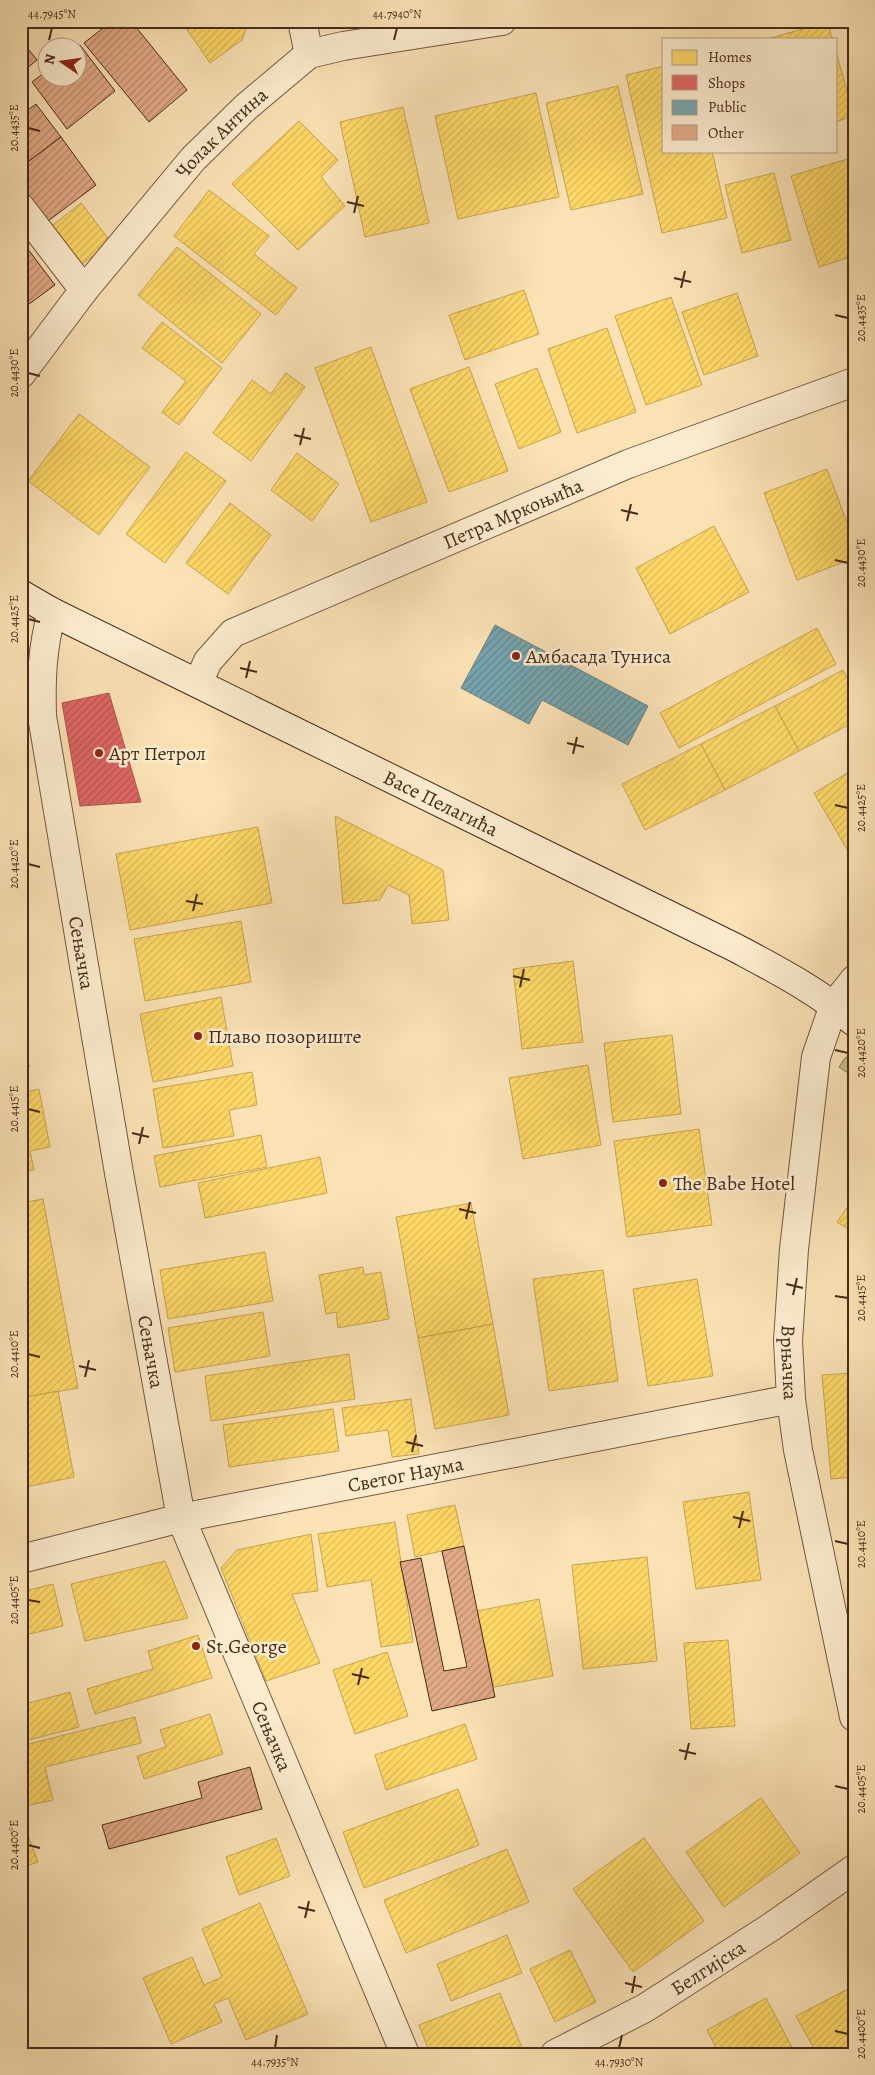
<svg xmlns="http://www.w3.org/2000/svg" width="875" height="2075" viewBox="0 0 875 2075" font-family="Alegreya,serif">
<defs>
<pattern id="grass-tufts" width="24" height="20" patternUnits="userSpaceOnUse" patternTransform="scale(1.25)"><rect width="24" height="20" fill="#c5c188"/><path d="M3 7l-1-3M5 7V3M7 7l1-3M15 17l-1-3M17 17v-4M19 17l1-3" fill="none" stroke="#a29d6e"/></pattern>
<pattern id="homes-hatch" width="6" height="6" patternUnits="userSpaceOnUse" patternTransform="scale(1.25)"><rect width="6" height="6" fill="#ffd966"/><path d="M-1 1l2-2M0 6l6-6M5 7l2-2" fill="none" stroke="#dcba58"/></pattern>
<pattern id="shops-hatch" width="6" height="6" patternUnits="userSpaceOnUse" patternTransform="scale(1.25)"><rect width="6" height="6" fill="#e06666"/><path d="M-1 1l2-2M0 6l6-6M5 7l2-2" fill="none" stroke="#b85453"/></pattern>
<pattern id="public-hatch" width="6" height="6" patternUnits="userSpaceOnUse" patternTransform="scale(1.25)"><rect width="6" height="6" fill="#76a5af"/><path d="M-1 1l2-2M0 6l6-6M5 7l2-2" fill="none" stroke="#63878e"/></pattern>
<pattern id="building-hatch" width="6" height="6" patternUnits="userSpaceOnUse" patternTransform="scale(1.25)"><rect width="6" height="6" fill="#e2aa86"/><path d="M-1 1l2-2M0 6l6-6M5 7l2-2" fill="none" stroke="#b98b6d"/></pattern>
</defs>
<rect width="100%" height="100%" fill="#fae2b5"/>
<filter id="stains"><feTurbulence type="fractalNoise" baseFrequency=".004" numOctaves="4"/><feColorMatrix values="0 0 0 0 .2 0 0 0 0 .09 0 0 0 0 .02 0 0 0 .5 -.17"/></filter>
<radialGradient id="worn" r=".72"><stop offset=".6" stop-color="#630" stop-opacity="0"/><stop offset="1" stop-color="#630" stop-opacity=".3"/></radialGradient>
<path fill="url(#grass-tufts)" stroke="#867652" d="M849,1056L854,1057V1077L839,1067L845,1058Z"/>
<g fill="url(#homes-hatch)" stroke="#c8a450">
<path d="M181,21H249L242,40L210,63Z"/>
<path d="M828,22L832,39H767Z"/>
<path d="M836,52L854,115L836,122Z"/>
<path d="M664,66V151H712L727,218L662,233L626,75Z"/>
<path d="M618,86L643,194L571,210L546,103Z"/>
<path d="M536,93L559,197L458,219L435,116Z"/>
<path d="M403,107L429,223L365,237L340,122Z"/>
<path d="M299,121L338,160L321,177L345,206L298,250L232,184Z"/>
<path d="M854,157V256L819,267L791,176Z"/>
<path d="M774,173L791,240L742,253L725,185Z"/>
<path d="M209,190L269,236L254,254L297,288L276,315L174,236Z"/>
<path d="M81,203L111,242L78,267L49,228Z"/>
<path d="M177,247L261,314L222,363L138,295Z"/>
<path d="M524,290L539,334L465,360L449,315Z"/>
<path d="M737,293L758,356L704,375L682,312Z"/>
<path d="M671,297L702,385L646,405L615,316Z"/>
<path d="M162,322L222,368L179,425L162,412L186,381L142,348Z"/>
<path d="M607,328L636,412L577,433L548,349Z"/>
<path d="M371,347L427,502L371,522L315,368Z"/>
<path d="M469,367L508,471L449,492L410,389Z"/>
<path d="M537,368L561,432L519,449L495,384Z"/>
<path d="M286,373L305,387L251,461L213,433L252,380L271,394Z"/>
<path d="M79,414L150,467L99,535L28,481Z"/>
<path d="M186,452L226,481L165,563L126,534Z"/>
<path d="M297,453L339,484L312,521L271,490Z"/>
<path d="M827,469L854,541V558L797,580L764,493Z"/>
<path d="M230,503L271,535L228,594L186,563Z"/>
<path d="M714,526L749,592L670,634L636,568Z"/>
<path d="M817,628L836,664L679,748L660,713Z"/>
<path d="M843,670L854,691V722L799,751L775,706Z"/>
<path d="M775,706L799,751L725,790L701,744Z"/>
<path d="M701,744L725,790L645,830L622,784Z"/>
<path d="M854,769V861L814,793Z"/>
<path d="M335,816L443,870L449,920L412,924L409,895L388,885L380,900L343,904Z"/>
<path d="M258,827L272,903L130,930L116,854Z"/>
<path d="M241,921L251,982L145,1001L134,939Z"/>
<path d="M573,961L583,1042L522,1049L513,969Z"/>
<path d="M221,997L233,1066L153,1082L140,1014Z"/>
<path d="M672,1035L681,1114L613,1122L604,1043Z"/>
<path d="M588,1065L601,1145L523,1159L509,1078Z"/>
<path d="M252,1072L257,1105L229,1110L234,1136L163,1148L153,1089Z"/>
<path d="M39,1089L50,1147L30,1151L34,1170L21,1173V1093Z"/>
<path d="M699,1129L712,1225L627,1237L614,1141Z"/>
<path d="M261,1135L267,1167L160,1187L154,1156Z"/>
<path d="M320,1157L327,1193L205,1218L198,1183Z"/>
<path d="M854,1198V1233L837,1222Z"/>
<path d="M43,1199L78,1388L21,1398V1203Z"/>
<path d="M471,1203L493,1324L418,1338L396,1217Z"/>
<path d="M265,1252L273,1301L168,1319L160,1270Z"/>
<path d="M363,1267L364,1275L381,1272L389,1319L338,1328L336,1312L326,1314L319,1275Z"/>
<path d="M603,1270L618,1381L549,1391L533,1279Z"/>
<path d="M697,1279L713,1376L648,1386L633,1289Z"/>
<path d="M263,1312L270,1356L175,1372L168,1328Z"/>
<path d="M493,1324L509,1415L435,1429L418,1338Z"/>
<path d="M349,1354L355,1399L211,1421L205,1376Z"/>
<path d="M854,1373V1477L831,1479L822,1375Z"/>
<path d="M58,1391L74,1477L21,1488V1398Z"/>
<path d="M411,1399L419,1454L392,1457L388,1430L346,1436L342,1408Z"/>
<path d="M333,1409L339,1451L229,1467L223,1425Z"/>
<path d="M749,1492L761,1580L696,1589L683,1502Z"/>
<path d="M455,1505L464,1546L415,1557L407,1515Z"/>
<path d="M395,1522L413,1642L381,1647L371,1580L327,1587L318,1534Z"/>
<path d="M311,1534L318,1591L292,1594L320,1663L266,1681L221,1568L237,1550Z"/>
<path d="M647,1557L657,1661L583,1669L572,1565Z"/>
<path d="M165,1561L188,1618L85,1641L71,1584Z"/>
<path d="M53,1584L63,1626L21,1636V1592Z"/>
<path d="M539,1599L553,1676L494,1687L477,1611Z"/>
<path d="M198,1635L212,1678L95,1714L87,1689L153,1669L148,1651Z"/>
<path d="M728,1640L735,1726L691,1729L684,1643Z"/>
<path d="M387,1652L408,1716L355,1734L333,1670Z"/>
<path d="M70,1692L79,1727L21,1742V1705Z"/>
<path d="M210,1714L223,1754L144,1779L137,1756L166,1747L160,1730Z"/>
<path d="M135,1717L141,1743L45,1767L53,1800L21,1807V1746Z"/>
<path d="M465,1724L477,1759L386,1790L375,1755Z"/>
<path d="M458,1789L479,1845L364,1888L343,1832Z"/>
<path d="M761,1798L800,1853L724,1907L686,1852Z"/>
<path d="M21,1817L38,1862L21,1868Z"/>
<path d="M276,1838L290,1876L239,1895L226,1857Z"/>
<path d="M644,1838L704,1921L633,1972L573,1889Z"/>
<path d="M507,1849L529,1902L406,1953L384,1900Z"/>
<path d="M260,1903L308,2014L246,2040L228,1998L214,2004L222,2022L171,2044L143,1978L192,1957L204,1985L222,1977L202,1929Z"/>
<path d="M507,1935L522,1973L451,2001L437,1964Z"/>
<path d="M570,1950L596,2002L555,2022L530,1969Z"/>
<path d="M854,1986V2048L843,2054H817L796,2016Z"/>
<path d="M500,1993L523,2050L513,2054H430L419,2025Z"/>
<path d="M766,1998L795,2053L719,2054L707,2030Z"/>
<path d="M22,2040L28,2054H21Z"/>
</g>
<path fill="url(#shops-hatch)" stroke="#b25450" d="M109,693L141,802L80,806L62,703Z"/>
<path fill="url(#public-hatch)" stroke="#688083" d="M495,625L648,706L628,745L542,700L529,724L461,688Z"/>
<g fill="url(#building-hatch)" stroke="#482a1c">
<path d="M112,21H131L187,90L149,122L84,43Z"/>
<path d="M21,40L37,60L21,73Z"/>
<path d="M80,45L115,91L67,129L32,82L48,70V78H78L76,48Z"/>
<path d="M36,104L61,137L21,167V115Z"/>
<path d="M61,137L96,185L40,227L21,202V167Z"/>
<path d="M21,240L55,285L21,310Z"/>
<path d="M21,1032L29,1067L21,1069Z"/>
<path d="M464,1546L495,1697L432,1711L400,1562L421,1558L444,1671L467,1667L442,1551Z"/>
<path d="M250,1767L262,1809L109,1849L102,1825L202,1798L198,1782Z"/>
</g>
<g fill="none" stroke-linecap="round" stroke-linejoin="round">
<g stroke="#745842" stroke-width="30">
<g id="street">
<path d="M302,21L309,54"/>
<path d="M21,208L84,290"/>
<path id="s1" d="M21,374L84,290L193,159L246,107L309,54L343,46L502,21"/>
<path id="s2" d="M52,612C42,648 41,679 42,716L119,1173L181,1518L405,2054"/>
<path id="s3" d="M198,683L208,661L233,633L628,464L854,382"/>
<path id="s4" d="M854,980L834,1005L816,1057L794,1249L788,1341L791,1399L798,1450L854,1717"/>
<path id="s5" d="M21,1559L181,1518L791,1399"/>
<path id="s6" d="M555,2054L645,2008L771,1927L854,1869"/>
</g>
</g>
<g stroke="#482a1c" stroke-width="30">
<g id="secondary">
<path id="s7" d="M21,594L52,612L736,948C777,970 818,991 854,1022"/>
</g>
</g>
<use href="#street" stroke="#fceccf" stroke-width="28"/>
<use href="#secondary" stroke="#fceccf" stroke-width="28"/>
</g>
<path fill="none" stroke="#482a1c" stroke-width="2" d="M49,40L52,28M394,40L397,28M28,128L40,131M347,202L364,206M354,213L358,196M674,278L691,282M681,288L685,271M835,315L848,318M28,373L40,376M294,435L311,439M300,445L304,428M621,510L638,514M627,521L631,504M835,560L848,563M28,619L40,622M240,668L257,672M246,678L250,661M567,743L584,747M573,754L577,737M835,805L848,808M28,864L40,867M186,901L203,904M193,911L197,894M513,976L530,980M520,987L524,969M835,1050L848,1053M28,1109L40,1112M132,1133L149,1137M139,1144L143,1127M459,1209L476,1213M466,1219L470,1202M786,1284L803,1288M793,1295L797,1278M835,1296L848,1298M28,1354L40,1357M79,1366L96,1370M85,1377L89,1360M406,1442L423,1446M412,1452L416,1435M733,1517L750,1521M739,1528L743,1511M835,1541L848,1544M28,1600L40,1602M352,1674L369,1678M358,1685L362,1668M679,1750L696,1754M685,1760L689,1743M835,1786L848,1789M28,1845L40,1848M298,1907L315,1911M305,1918L309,1901M625,1983L642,1987M632,1993L635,1976M835,2031L848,2034M275,2048L277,2035M619,2048L622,2035"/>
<g fill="#8f2418" stroke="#fceccf" stroke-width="2">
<circle cx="516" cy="656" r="5"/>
<circle cx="99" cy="753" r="5"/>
<circle cx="198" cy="1036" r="5"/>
<circle cx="663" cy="1183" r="5"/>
<circle cx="196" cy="1646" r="5"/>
</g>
<g text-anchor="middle" stroke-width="5" stroke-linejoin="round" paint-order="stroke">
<g font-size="20" fill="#482a1c" stroke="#fceccf">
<text dy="7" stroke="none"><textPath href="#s1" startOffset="314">Чолак Антина</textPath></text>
<text dy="7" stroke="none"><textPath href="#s3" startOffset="366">Петра Мркоњића</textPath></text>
<text dy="7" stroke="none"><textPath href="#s7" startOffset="469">Васе Пелагића</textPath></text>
<text dy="7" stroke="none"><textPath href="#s2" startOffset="345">Сењачка</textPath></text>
<text dy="7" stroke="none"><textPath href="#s2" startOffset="750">Сењачка</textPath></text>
<text dy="7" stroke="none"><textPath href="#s4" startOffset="394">Врњачка</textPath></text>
<text dy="7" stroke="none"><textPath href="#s5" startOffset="394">Светог Наума</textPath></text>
<text dy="7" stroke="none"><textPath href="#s2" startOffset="1155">Сењачка</textPath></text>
<text dy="7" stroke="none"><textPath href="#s6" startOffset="176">Белгијска</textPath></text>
</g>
<g font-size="20" fill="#482a1c" stroke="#fceccf" text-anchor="start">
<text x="526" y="663">Амбасада Туниса</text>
<text x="109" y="760">Арт Петрол</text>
<text x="208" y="1043">Плаво позориште</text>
<text x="673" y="1190">The Babe Hotel</text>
<text x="206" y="1653">St.George</text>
</g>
</g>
<rect width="875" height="2075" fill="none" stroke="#fae2b5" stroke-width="55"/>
<rect x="662" y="38" width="175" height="115" fill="#fceccf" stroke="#b49e87"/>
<rect x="672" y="50" width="25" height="15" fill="#ffd966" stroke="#b49e87"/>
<text x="708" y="62" font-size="15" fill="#482a1c">Homes</text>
<rect x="672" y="75" width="25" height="15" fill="#e06666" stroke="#b49e87"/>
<text x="708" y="88" font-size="15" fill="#482a1c">Shops</text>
<rect x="672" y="100" width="25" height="15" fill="#76a5af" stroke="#b49e87"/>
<text x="708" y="112" font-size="15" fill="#482a1c">Public</text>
<rect x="672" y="125" width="25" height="15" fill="#e2aa86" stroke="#b49e87"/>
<text x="708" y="138" font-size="15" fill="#482a1c">Other</text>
<g transform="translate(62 62) rotate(283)"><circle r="24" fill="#fceccf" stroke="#b49e87"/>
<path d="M0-4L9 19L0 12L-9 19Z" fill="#8f2418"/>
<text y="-8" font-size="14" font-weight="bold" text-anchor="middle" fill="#482a1c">N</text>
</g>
<rect x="28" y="28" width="820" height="2020" fill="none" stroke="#482a1c" stroke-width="2"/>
<g font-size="12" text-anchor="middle" fill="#482a1c">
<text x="52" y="18">44.7945°N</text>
<text x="397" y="18">44.7940°N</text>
<text transform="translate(14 128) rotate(-90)" y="4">20.4435°E</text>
<text transform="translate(861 318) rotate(-90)" y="4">20.4435°E</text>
<text transform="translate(14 373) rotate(-90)" y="4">20.4430°E</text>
<text transform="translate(861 563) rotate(-90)" y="4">20.4430°E</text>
<text transform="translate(14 619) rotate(-90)" y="4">20.4425°E</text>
<text transform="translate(861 808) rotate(-90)" y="4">20.4425°E</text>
<text transform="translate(14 864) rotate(-90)" y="4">20.4420°E</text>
<text transform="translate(861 1053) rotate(-90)" y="4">20.4420°E</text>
<text transform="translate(14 1109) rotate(-90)" y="4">20.4415°E</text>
<text transform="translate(861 1298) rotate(-90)" y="4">20.4415°E</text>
<text transform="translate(14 1354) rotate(-90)" y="4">20.4410°E</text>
<text transform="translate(861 1544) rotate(-90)" y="4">20.4410°E</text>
<text transform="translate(14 1600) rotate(-90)" y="4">20.4405°E</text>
<text transform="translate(861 1789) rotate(-90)" y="4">20.4405°E</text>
<text transform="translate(14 1845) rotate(-90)" y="4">20.4400°E</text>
<text transform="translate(861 2034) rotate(-90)" y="4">20.4400°E</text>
<text x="275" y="2066">44.7935°N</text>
<text x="619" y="2066">44.7930°N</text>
</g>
<rect width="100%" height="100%" filter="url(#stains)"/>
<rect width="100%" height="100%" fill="url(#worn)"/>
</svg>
